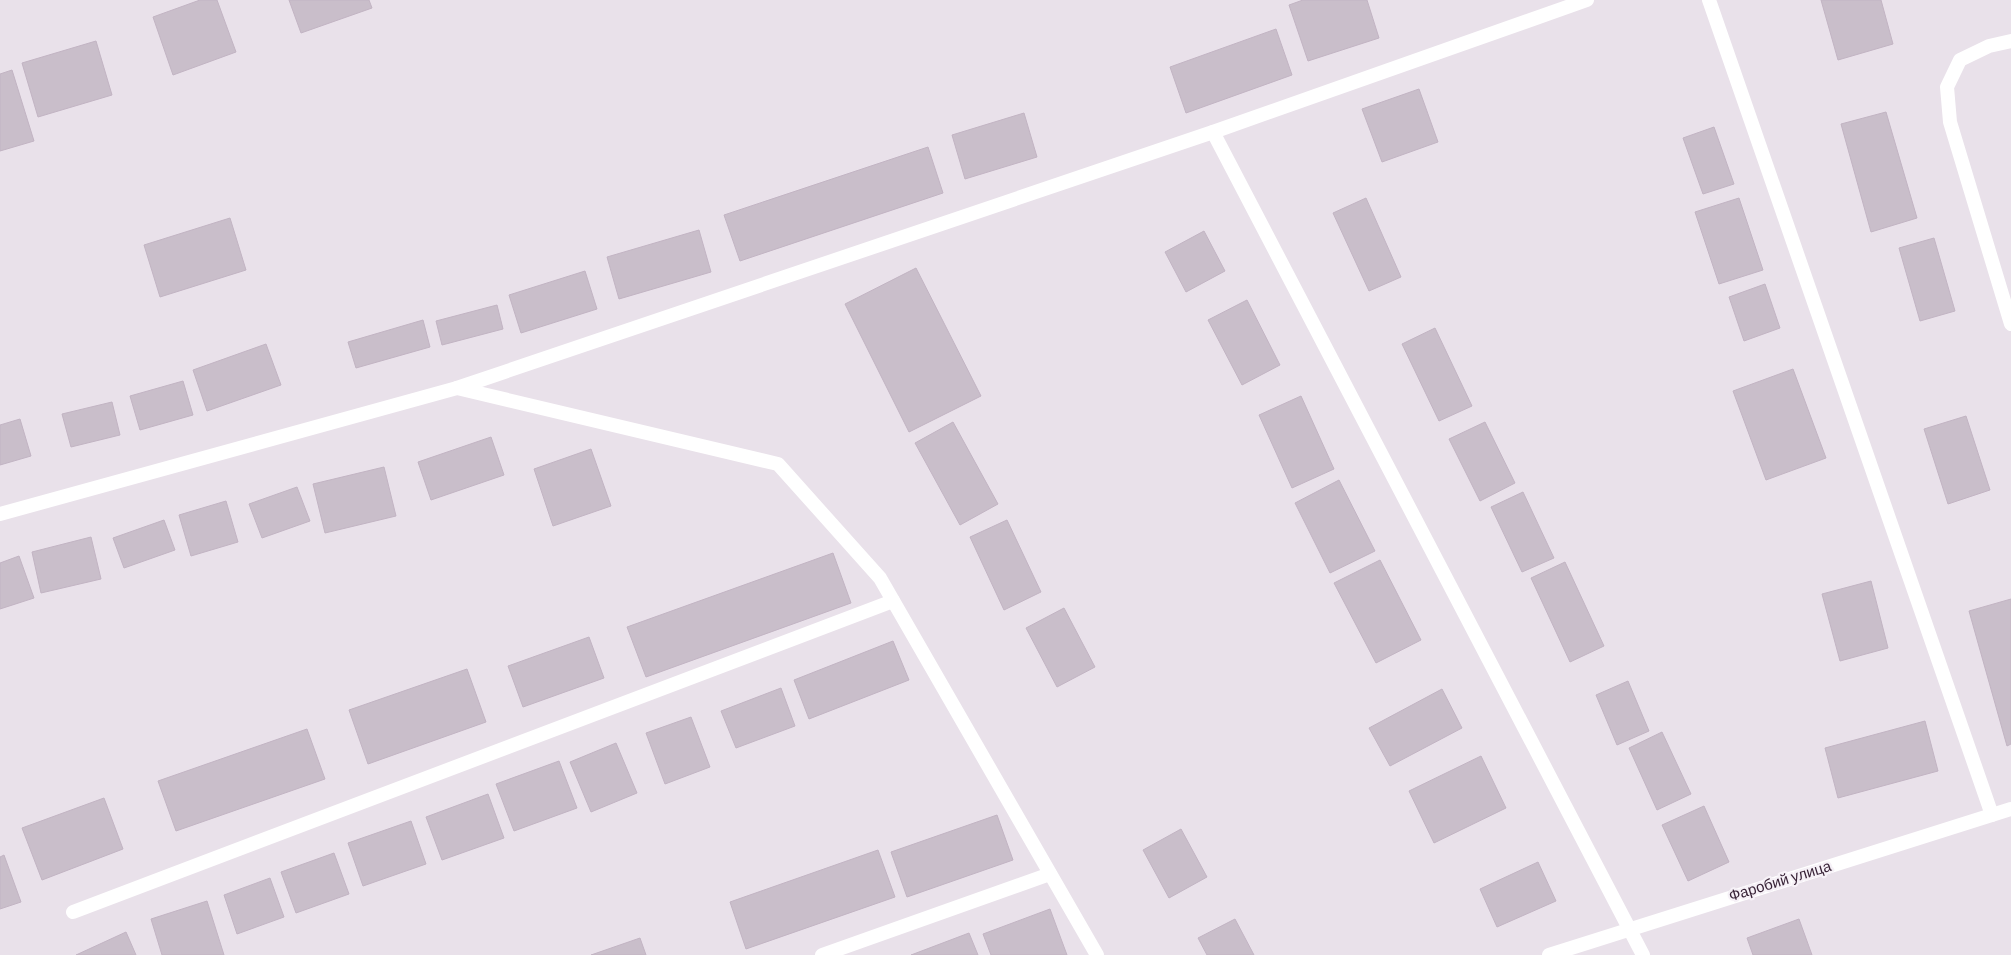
<svg xmlns="http://www.w3.org/2000/svg" width="2011" height="955" viewBox="0 0 2011 955" font-family="Signika,sans-serif">
<rect width="100%" height="100%" fill="#e9e1ea"/>
<g fill="#c9beca" stroke="#c2b4c3">
<path d="M200,0H217L236,52L173,75L153,17Z"/>
<path d="M289,0H369L372,8L301,33Z"/>
<path d="M1303,0H1367L1379,38L1308,61L1289,5Z"/>
<path d="M1821,0H1881L1893,44L1838,60Z"/>
<path d="M1276,29L1292,75L1186,113L1170,67Z"/>
<path d="M96,41L112,95L38,117L22,63Z"/>
<path d="M12,70L34,141L0,151V74Z"/>
<path d="M1419,89L1438,142L1382,162L1362,109Z"/>
<path d="M1886,112L1917,218L1871,232L1841,124Z"/>
<path d="M1024,113L1037,157L965,179L952,135Z"/>
<path d="M1714,127L1734,184L1703,194L1683,138Z"/>
<path d="M928,147L943,193L740,261L724,215Z"/>
<path d="M1366,198L1401,277L1369,291L1333,213Z"/>
<path d="M1739,198L1763,270L1719,284L1695,212Z"/>
<path d="M230,218L246,270L160,297L144,245Z"/>
<path d="M699,230L711,272L619,299L607,257Z"/>
<path d="M1204,231L1225,271L1186,292L1165,252Z"/>
<path d="M1934,238L1955,311L1920,321L1899,248Z"/>
<path d="M916,268L981,396L909,432L845,304Z"/>
<path d="M585,271L597,309L521,333L509,295Z"/>
<path d="M1765,284L1780,328L1744,341L1729,297Z"/>
<path d="M1247,300L1280,365L1242,385L1208,320Z"/>
<path d="M497,305L503,329L442,345L436,321Z"/>
<path d="M423,320L430,347L356,368L348,342Z"/>
<path d="M1435,328L1472,406L1439,421L1402,344Z"/>
<path d="M266,344L281,385L207,411L193,370Z"/>
<path d="M1793,369L1826,458L1766,480L1733,391Z"/>
<path d="M183,381L193,415L140,430L130,396Z"/>
<path d="M1301,396L1334,469L1292,488L1259,415Z"/>
<path d="M112,402L120,435L71,447L62,414Z"/>
<path d="M1966,416L1990,490L1948,504L1924,429Z"/>
<path d="M20,419L31,456L0,465V425Z"/>
<path d="M953,422L998,504L960,525L915,443Z"/>
<path d="M1485,422L1515,483L1480,501L1449,439Z"/>
<path d="M491,437L504,475L431,500L418,462Z"/>
<path d="M591,449L611,506L553,526L534,469Z"/>
<path d="M384,467L396,516L325,533L313,484Z"/>
<path d="M1339,480L1375,551L1330,573L1295,503Z"/>
<path d="M297,487L310,521L262,538L249,504Z"/>
<path d="M1523,492L1554,558L1522,572L1491,507Z"/>
<path d="M226,501L238,542L191,556L179,515Z"/>
<path d="M164,520L175,550L124,568L113,538Z"/>
<path d="M1007,520L1041,592L1004,610L970,537Z"/>
<path d="M91,537L101,579L41,593L32,552Z"/>
<path d="M833,553L851,603L646,677L627,627Z"/>
<path d="M19,556L34,598L0,609V563Z"/>
<path d="M1380,560L1421,640L1376,663L1334,583Z"/>
<path d="M1565,562L1604,646L1570,662L1531,578Z"/>
<path d="M1871,581L1888,648L1840,661L1822,594Z"/>
<path d="M2011,599V744L2007,746L1969,611Z"/>
<path d="M1064,608L1095,667L1057,687L1026,628Z"/>
<path d="M589,637L604,678L523,707L508,666Z"/>
<path d="M893,641L909,680L809,719L794,680Z"/>
<path d="M467,669L486,722L368,764L349,710Z"/>
<path d="M1628,681L1649,731L1617,745L1596,695Z"/>
<path d="M781,688L795,726L736,748L721,711Z"/>
<path d="M1442,689L1462,728L1390,766L1369,728Z"/>
<path d="M691,717L710,767L665,784L646,733Z"/>
<path d="M1925,721L1938,771L1838,798L1825,748Z"/>
<path d="M307,729L325,779L176,831L158,781Z"/>
<path d="M1662,732L1691,794L1657,810L1629,748Z"/>
<path d="M616,743L637,793L591,812L570,762Z"/>
<path d="M1481,756L1506,808L1434,843L1409,791Z"/>
<path d="M559,761L577,808L514,831L496,784Z"/>
<path d="M488,794L504,838L442,860L426,817Z"/>
<path d="M104,798L123,849L42,880L22,828Z"/>
<path d="M1704,806L1729,862L1688,881L1662,825Z"/>
<path d="M997,815L1013,860L907,897L891,852Z"/>
<path d="M411,821L426,864L363,886L348,843Z"/>
<path d="M1181,829L1207,877L1169,898L1143,850Z"/>
<path d="M878,850L895,897L746,949L730,902Z"/>
<path d="M334,853L349,894L296,913L281,872Z"/>
<path d="M4,855L21,902L0,909V857Z"/>
<path d="M1538,862L1556,901L1497,927L1480,889Z"/>
<path d="M270,878L284,917L237,934L224,895Z"/>
<path d="M207,901L224,955H162L151,919Z"/>
<path d="M1050,909L1067,955H991L983,934Z"/>
<path d="M1235,919L1254,955H1207L1198,938Z"/>
<path d="M1799,919L1812,955H1753L1747,938Z"/>
<path d="M126,932L136,955H76Z"/>
<path d="M969,933L978,955H911Z"/>
<path d="M640,938L646,955H591Z"/>
</g>
<g fill="none" stroke-linecap="round" stroke-linejoin="round">
<g stroke="#fff" stroke-width="14">
<path d="M1709,0L1992,815"/>
<path d="M2011,41L1989,46L1960,60L1947,87L1950,122L2011,324"/>
<path d="M1213,132L1643,955"/>
<path d="M457,388L1213,132L1587,0"/>
<path d="M73,912L893,601"/>
<path d="M822,955L1050,874"/>
</g>
<g stroke="#fff" stroke-width="14">
<path d="M0,514L457,388L778,464L880,578L1097,955"/>
<path d="M1549,955L2011,809"/>
</g>
</g>
<g text-anchor="middle" stroke-width="4.5" stroke-linejoin="round" paint-order="stroke">
<g font-size="15" fill="#382337" stroke="#f6f1f7">
<text transform="translate(1780 881) rotate(-17)" y="5">Фаробий улица</text>
</g>
</g>
</svg>
